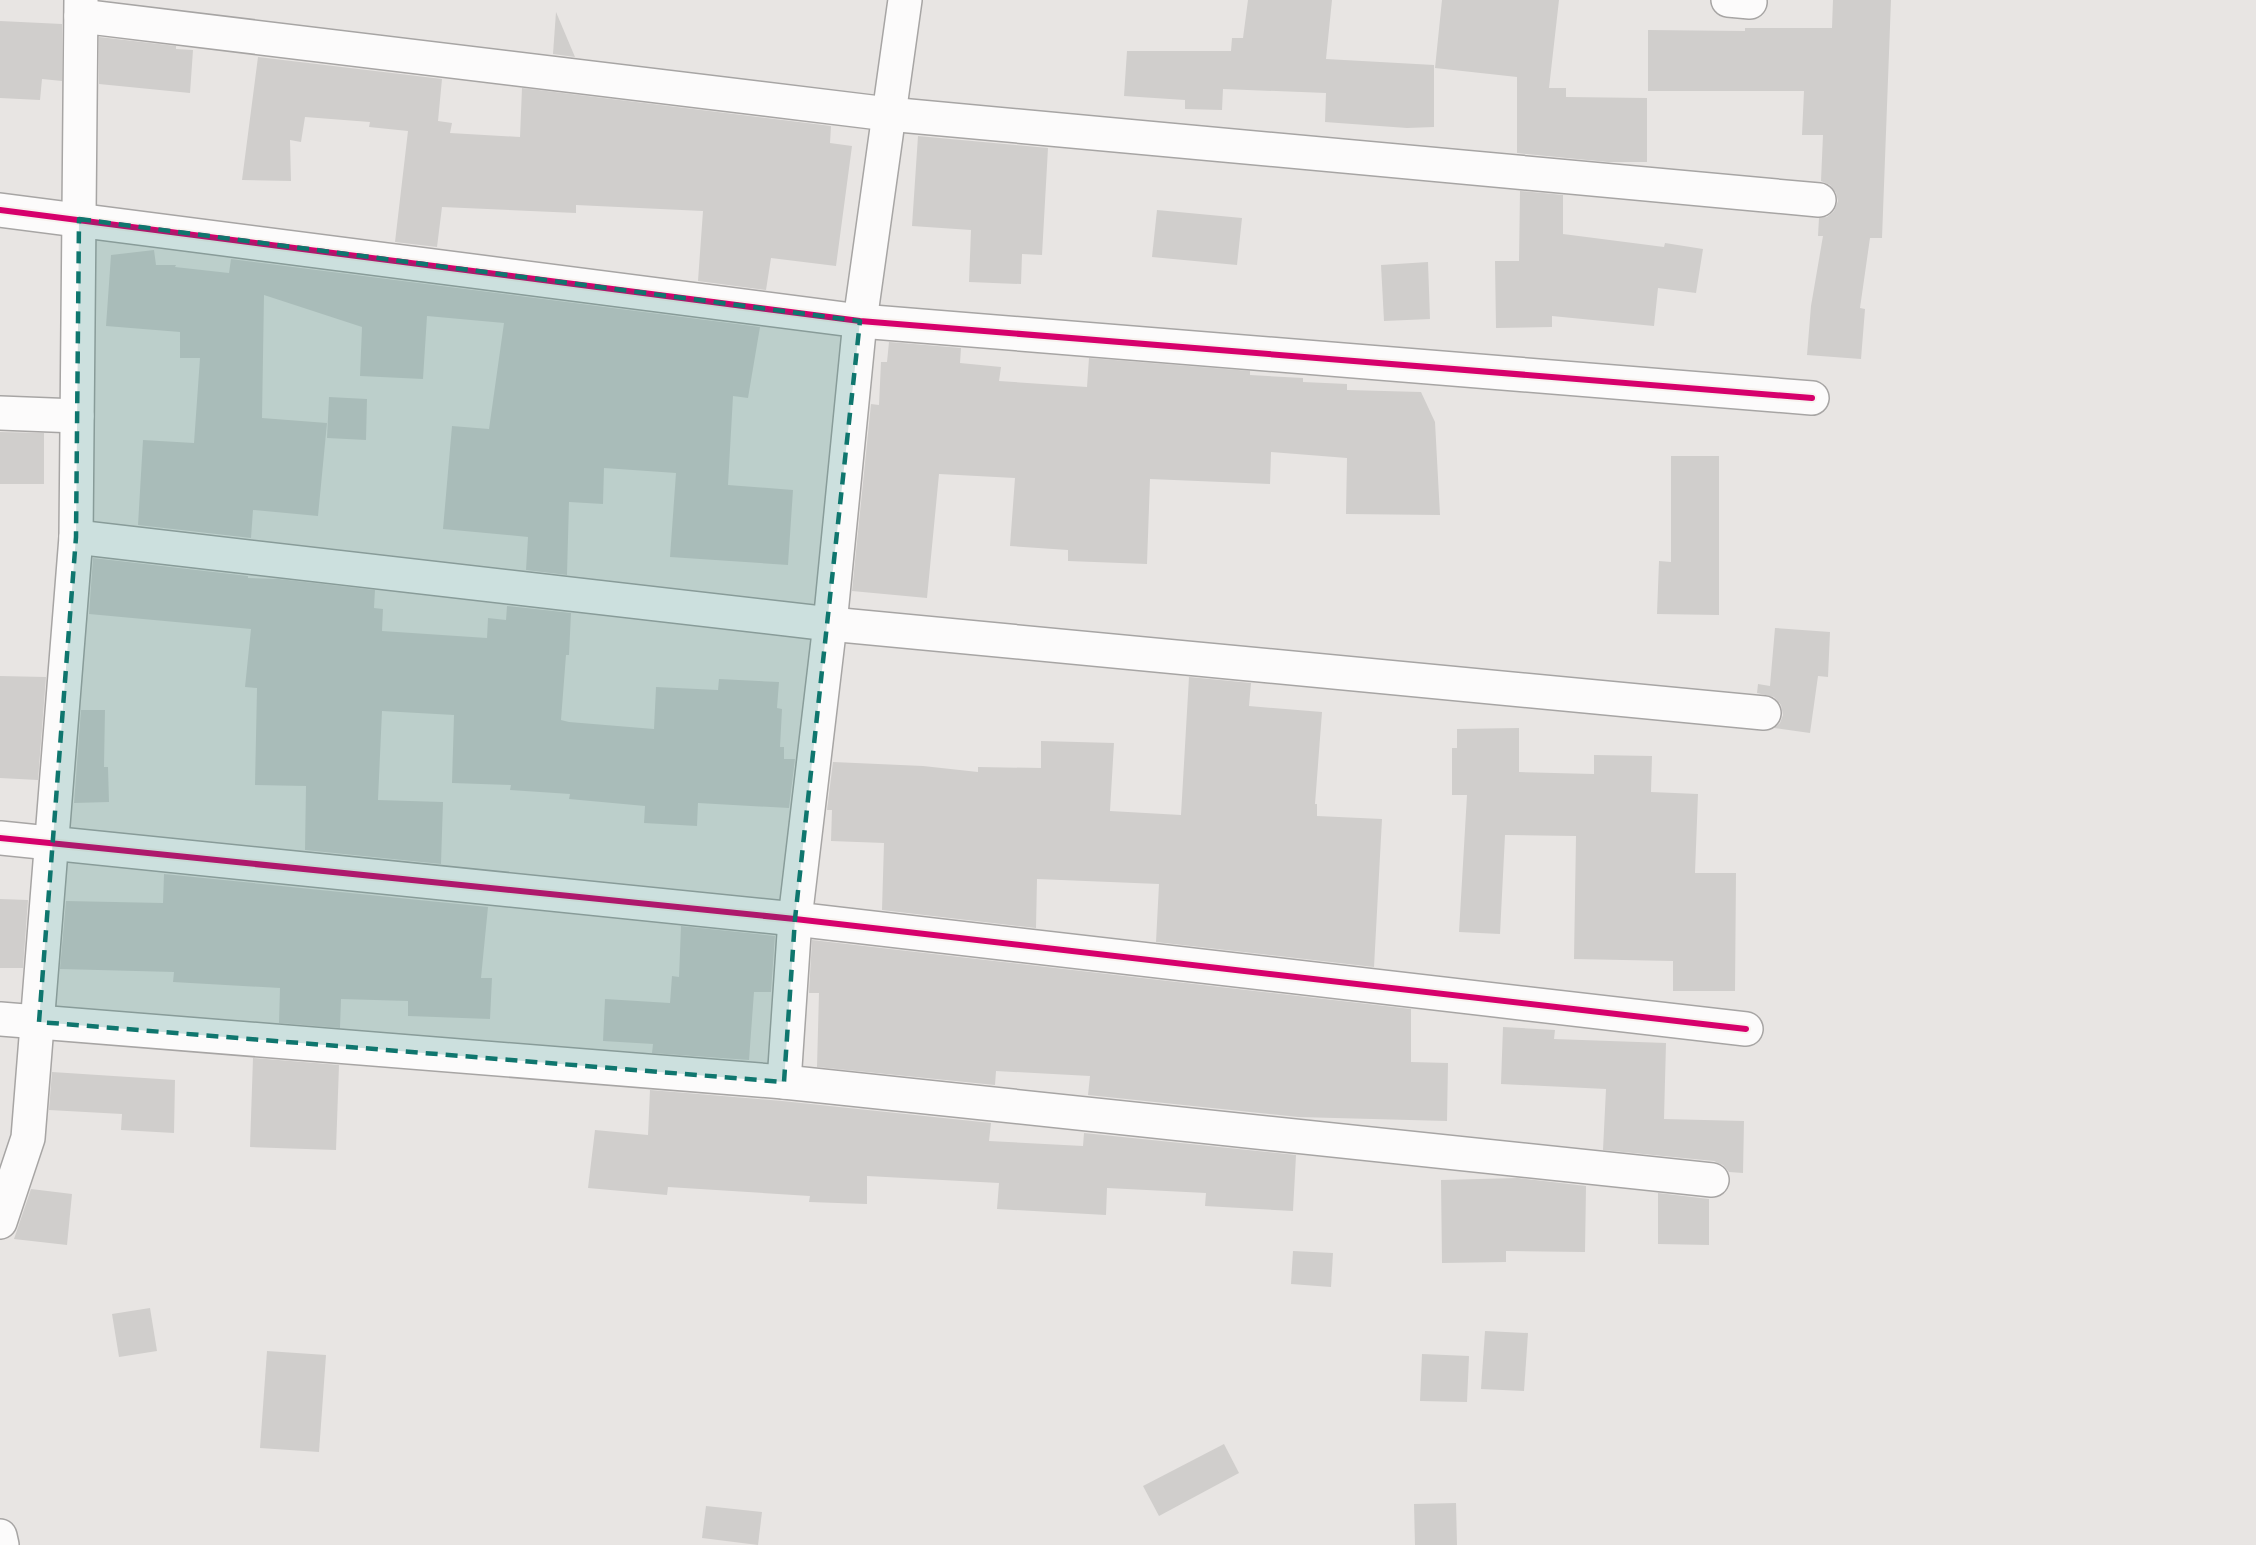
<svg xmlns="http://www.w3.org/2000/svg" width="2256" height="1545" viewBox="0 0 2256 1545" font-family="'Space Grotesk',sans-serif">
<rect width="100%" height="100%" fill="#e8e5e3"/>
<g fill="#d0cecc">
<path d="M1248,0H1332L1326,59L1434,65V127L1407,128L1325,122L1326,93L1223,89L1222,110L1185,109V100L1124,96L1127,51H1231L1232,38H1243Z"/>
<path d="M1442,0H1559L1549,88H1566V97L1647,98V162H1608L1517,153V77L1435,68Z"/>
<path d="M1833,0H1891L1882,238H1870L1860,308L1865,309L1861,359L1807,355L1811,306L1823,236H1818L1819,218L1827,217L1834,211L1838,201L1836,193L1830,185L1821,181L1823,135H1802L1804,91H1648V30L1745,31V28H1832Z"/>
<path d="M556,12L575,57L553,54Z"/>
<path d="M0,21L62,24V81L42,79L40,100L0,98Z"/>
<path d="M99,37L176,46V49L193,50L190,93L99,84Z"/>
<path d="M258,57L442,79L438,121L452,123L450,133L520,137L522,88L831,126L830,143L852,146L836,266L771,258L766,290L698,281L703,211L576,205V213L442,207L437,247L395,242L408,131L369,127L370,122L305,117L301,142L290,140L291,181L242,180Z"/>
<path d="M918,136L1048,148L1042,255L1022,254L1021,284L969,282L971,230L912,226Z"/>
<path d="M1520,191L1563,195V234L1664,247L1665,243L1703,249L1696,293L1658,288L1654,326L1552,316V327L1496,328L1495,261H1519Z"/>
<path d="M1157,210L1242,218L1237,265L1152,257Z"/>
<path d="M154,250L156,265H176L175,267L229,273L231,259L760,327L748,398L733,396L728,485L793,490L788,565L670,557L676,473L604,468L603,504L569,502L567,575L526,570L528,537L443,529L452,426L489,429L504,323L427,316L423,379L360,376L362,327L264,295L262,418L327,423L318,516L253,510L251,538L138,525L143,440L194,443L200,358H180V332L106,326L111,255Z"/>
<path d="M1428,262L1430,319L1384,321L1381,265Z"/>
<path d="M889,342L961,348L960,363L1001,367L999,381L1087,387L1089,358L1250,371V375L1303,378V382L1347,384V390L1421,392L1435,422L1440,515L1346,514L1347,458L1271,452L1270,484L1150,479L1147,564L1068,561V550L1010,546L1015,478L939,474L927,598L852,591L871,404L879,405L881,362H887Z"/>
<path d="M329,397L367,399L366,440L327,438Z"/>
<path d="M0,432L44,433V484H0Z"/>
<path d="M1671,456H1719V615L1657,614L1659,561L1671,562Z"/>
<path d="M93,558L248,576V578L279,579L375,590L374,608L383,609L382,631L487,638L488,618L506,620L507,606L571,613L569,655H566L561,720L569,722L654,729L656,687L718,690L719,679L779,682L777,708L782,709L780,747H784V759H795L789,808L698,803L697,826L644,823L645,806L569,799L570,794L510,790L511,785L452,783L454,715L382,711L378,800L443,802L441,864L305,850L306,786L255,785L257,688L245,687L251,629L89,614Z"/>
<path d="M1775,628L1830,632L1828,677L1818,676L1810,733L1774,728L1780,723L1783,715L1781,705L1774,697L1757,693L1758,684L1770,686Z"/>
<path d="M0,676L46,677L38,780L0,778Z"/>
<path d="M1189,677L1251,683L1249,706L1322,712L1315,804H1317V816L1382,819L1374,967L1156,942L1159,884L1037,879L1036,928L882,910L884,843L831,841L832,810H827L833,762L923,766L978,772V767L1041,768V741L1114,743L1110,811L1181,815Z"/>
<path d="M81,710H105L104,767H108L109,802L74,803Z"/>
<path d="M1519,728V772L1594,774V755L1652,756L1651,792L1698,794L1695,873H1736L1735,991H1673V961L1574,959L1576,836L1505,835L1500,934L1459,932L1467,795H1452V748H1457V729Z"/>
<path d="M164,874L488,907L481,978H492L490,1019L408,1016V1001L341,999L340,1028L279,1023L280,988L173,982L174,972L60,969L66,901L163,903Z"/>
<path d="M0,899L28,900L23,968H0Z"/>
<path d="M681,926L775,936L771,992H754L749,1060L652,1053L653,1044L603,1041L605,999L670,1003L672,976L679,977Z"/>
<path d="M812,940L1411,1009V1062L1448,1063L1447,1121L1298,1117L1088,1095L1090,1076L996,1071L995,1085L817,1067L819,993H809Z"/>
<path d="M1503,1027L1555,1030L1554,1039L1666,1043L1664,1119L1744,1121L1743,1173L1729,1172L1723,1165L1714,1161L1603,1150L1606,1089L1501,1084Z"/>
<path d="M253,1058L339,1065L336,1150L250,1147Z"/>
<path d="M52,1072L175,1080L174,1133L121,1130L122,1114L49,1110Z"/>
<path d="M650,1090L782,1101L991,1123L989,1141L1083,1146L1084,1133L1296,1155L1293,1211L1205,1206L1206,1193L1107,1188L1106,1215L997,1209L999,1183L867,1176V1204L809,1202L810,1196L668,1187L667,1195L588,1188L595,1130L648,1135Z"/>
<path d="M1518,1178L1586,1186L1585,1252L1506,1251V1262L1442,1263L1441,1180Z"/>
<path d="M31,1189L72,1194L67,1245L14,1239Z"/>
<path d="M1658,1193L1709,1199V1245L1658,1244Z"/>
<path d="M1293,1251L1333,1253L1331,1287L1291,1284Z"/>
<path d="M150,1308L157,1351L119,1357L112,1314Z"/>
<path d="M1485,1331L1528,1333L1524,1391L1481,1389Z"/>
<path d="M267,1351L326,1355L319,1452L260,1448Z"/>
<path d="M1422,1354L1469,1356L1467,1402L1420,1401Z"/>
<path d="M1224,1444L1239,1473L1159,1516L1143,1486Z"/>
<path d="M1456,1503L1457,1545H1415L1414,1504Z"/>
<path d="M706,1506L762,1512L758,1545L702,1538Z"/>
</g>
<g fill="none" stroke-linecap="round" stroke-linejoin="round">
<g stroke="#a7a5a4" stroke-width="36">
<g id="minor">
<path d="M1728,0L1750,2"/>
<path d="M81,16L888,114L1819,200"/>
<path d="M0,210L860,321L1812,398"/>
<path d="M0,413L77,416"/>
<path d="M76,537L830,624L1764,713"/>
<path d="M0,838L795,919L1746,1029"/>
<path d="M0,1019L784,1082L1712,1180"/>
<path d="M784,1082L795,919L830,624L860,321L905,0"/>
<path d="M0,1222L28,1138L76,537L81,0"/>
<path d="M0,1536L2,1545"/>
</g>
</g>
<use href="#minor" stroke="#fcfbfb" stroke-width="33"/>
<g stroke="#f7f2ee" stroke-width="10">
<g id="cycleway">
<path d="M0,210L860,321L1812,398"/>
<path d="M0,838L795,919L1746,1029"/>
</g>
</g>
<use href="#cycleway" stroke="#d6006c" stroke-width="6"/>
</g>
<path fill="#0f766e" fill-opacity="0.2" stroke="#0f766e" stroke-width="4.5" stroke-dasharray="12 8" stroke-linejoin="round" d="M79,219L860,321L795,919L784,1082L39,1022L76,537Z"/>
</svg>
